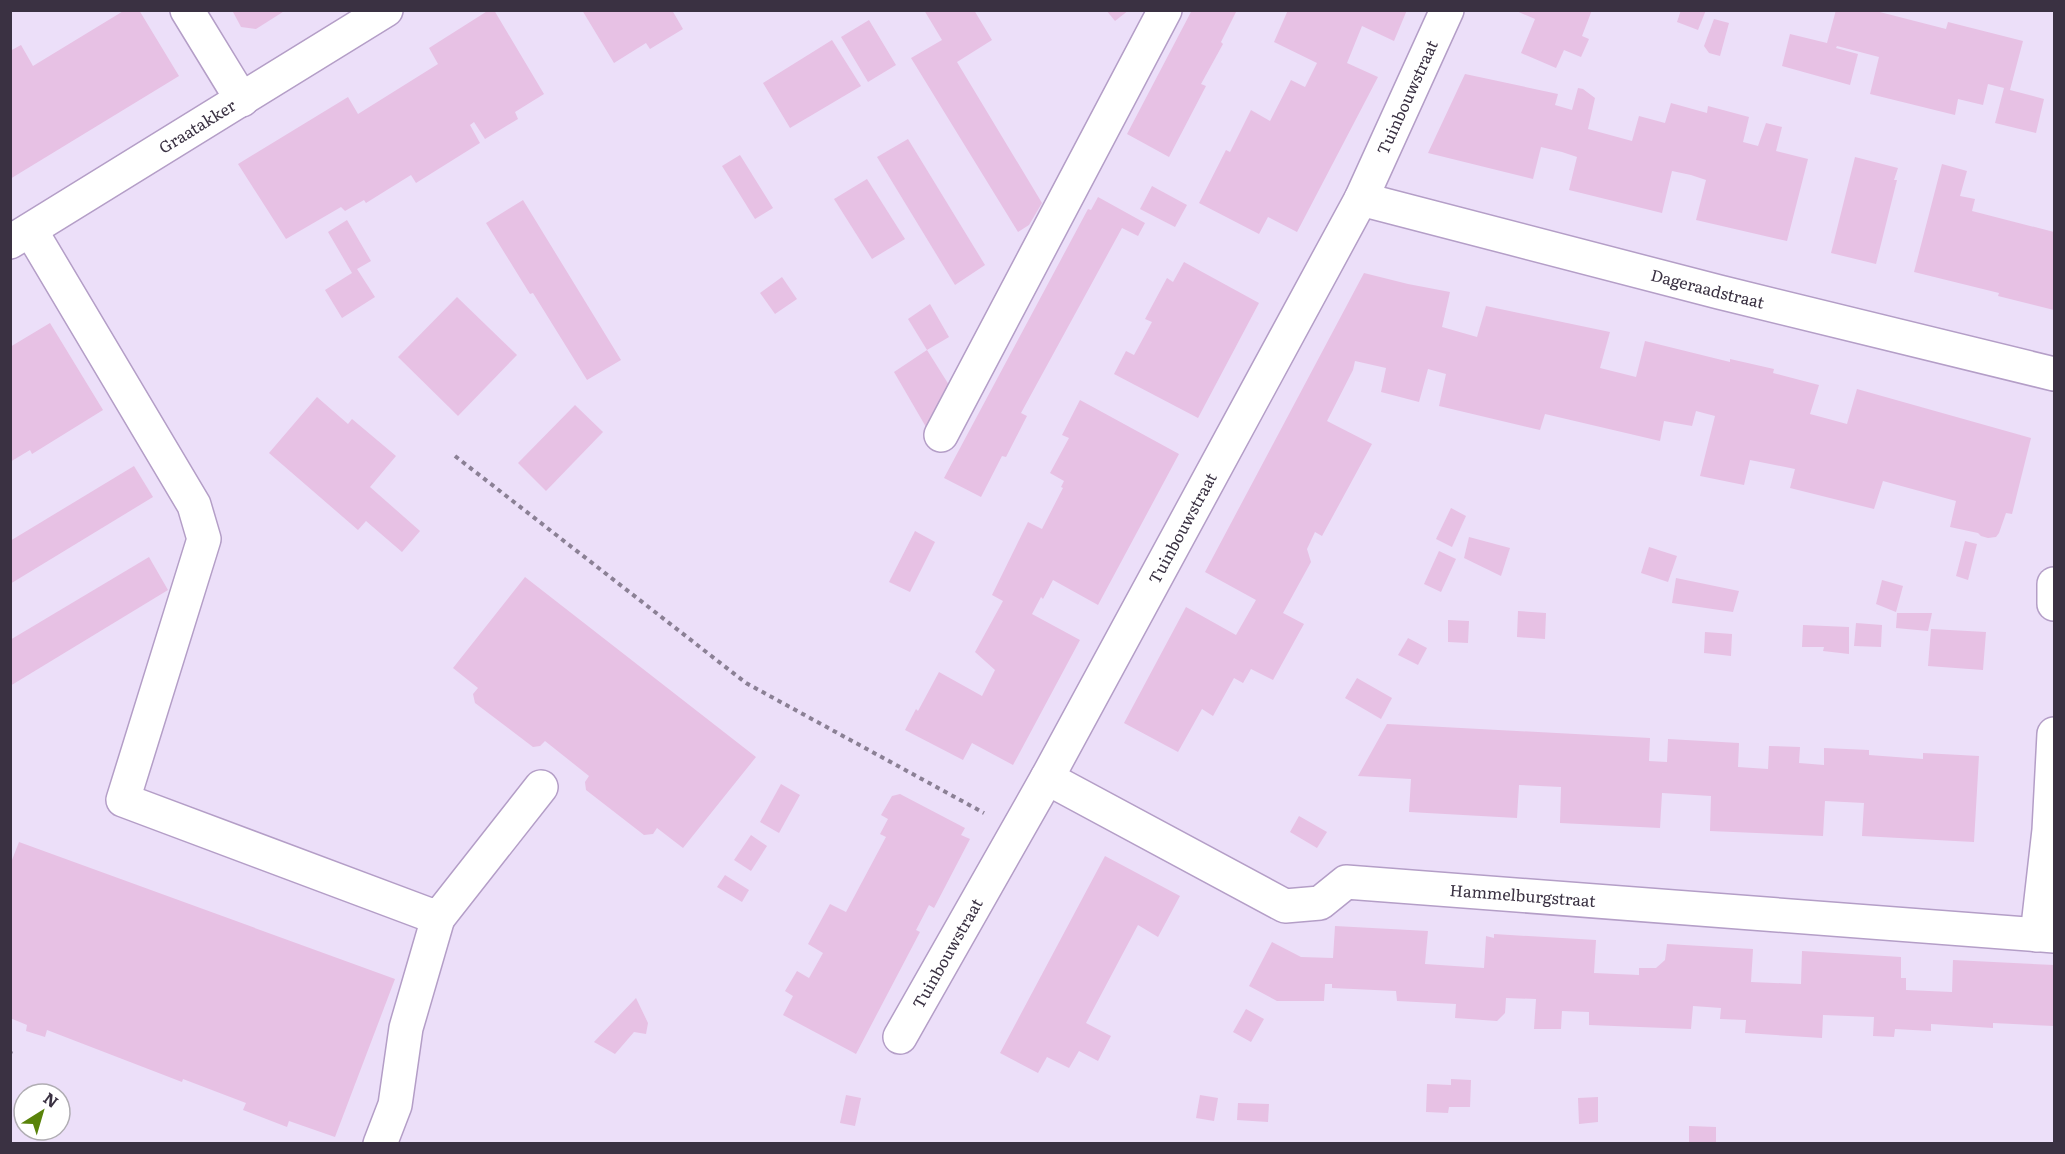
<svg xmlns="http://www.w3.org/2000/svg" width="2065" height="1154" viewBox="0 0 2065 1154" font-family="Literata,serif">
<rect width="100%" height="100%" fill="#ecdff9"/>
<g fill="#e7c1e4">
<path d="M125,10H139L179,76L10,179V51L21,45L33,66Z"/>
<path d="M232,10H286L256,29L241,27Z"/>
<path d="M489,10H494L544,94L515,112L518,119L485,139L474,122L470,125L480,143L416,183L411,175L366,203L364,200L345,211L341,207L286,239L238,164L348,97L358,114L438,64L429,48Z"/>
<path d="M582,10H672L683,29L650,49L646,43L614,63Z"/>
<path d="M924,10H974L992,40L957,62L1042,203L1029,225L1018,232L911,58L942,40Z"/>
<path d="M1106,10H1129L1115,21Z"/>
<path d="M1192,10H1237L1221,42L1223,44L1201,84L1206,86L1169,157L1127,134Z"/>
<path d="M1288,10H1407L1394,41L1362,26L1347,63L1378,77L1297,232L1268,217L1259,234L1199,203L1226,150L1230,152L1251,110L1270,121L1291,80L1305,87L1317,63L1274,42Z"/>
<path d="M1514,10H1592L1582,36L1589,39L1581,57L1564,50L1556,68L1521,53L1535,19Z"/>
<path d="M1681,10H1706L1698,30L1677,22Z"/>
<path d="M1836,10H1872L1946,29L1948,22L2023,41L2010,90L2044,99L2036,133L1995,123L2004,88L1988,84L1983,105L1958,99L1955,115L1870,94L1879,57L1837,46L1836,48L1858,54L1850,85L1782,66L1790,34L1827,43Z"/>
<path d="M1714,19L1729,23L1720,56L1709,53L1704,46Z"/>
<path d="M869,20L896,65L868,82L841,37Z"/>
<path d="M832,40L861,86L790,128L763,83Z"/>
<path d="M1465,74L1558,94L1555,105L1572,110L1578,88L1583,89L1595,98L1588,129L1632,141L1639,116L1665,123L1671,103L1707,113L1708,106L1749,117L1743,142L1758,146L1766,123L1782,127L1776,151L1808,159L1787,241L1696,220L1706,180L1691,175L1672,171L1662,213L1569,190L1577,157L1562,152L1541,147L1533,179L1428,153Z"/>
<path d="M908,139L985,265L955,285L877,157Z"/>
<path d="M740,155L773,208L755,219L722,166Z"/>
<path d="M1855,157L1898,168L1894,180H1897L1876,264L1831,253Z"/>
<path d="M1942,164L1967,171L1960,196L1975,199L1972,211L2054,232V310L1998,296L1999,293L1914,272Z"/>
<path d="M867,179L905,239L872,259L834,199Z"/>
<path d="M1152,186L1187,205L1175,227L1140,209Z"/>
<path d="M1098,197L1145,223L1138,236L1122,228L1021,413L1027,416L1006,457L1002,456L981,497L944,478L1088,209L1091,210Z"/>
<path d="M523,200L621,360L587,380L533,293L530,294L486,223Z"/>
<path d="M347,220L371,261L357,269L375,297L342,318L325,290L352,273L328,232Z"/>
<path d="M1184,262L1259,303L1198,418L1114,374L1126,351L1134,355L1152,322L1145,319L1167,278L1173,282Z"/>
<path d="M1364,273L1408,284L1450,292L1442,327L1477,337L1486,306L1610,332L1600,368L1636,377L1645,341L1730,362V359L1774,369L1773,373L1819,385L1810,414L1847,424L1857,389L2031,438L2012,514L2006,513L1999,533L1996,537L1988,538L1981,536L1978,533L1950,527L1956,501L1883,481L1874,509L1790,488L1795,469L1750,460L1744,485L1700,476L1715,416L1696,411L1692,426L1664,421L1660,441L1545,414L1540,430L1439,406L1446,374L1428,369L1419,402L1381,392L1386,368L1355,361L1353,370L1327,421L1372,444L1322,536L1315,532L1307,549L1311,562L1283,613L1304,624L1273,680L1251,669L1243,683L1234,678L1213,716L1202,709L1178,752L1124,723L1186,607L1236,635L1256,600L1205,572Z"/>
<path d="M782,277L797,299L775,314L760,293Z"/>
<path d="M457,297L517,355L458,416L398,357Z"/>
<path d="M930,304L949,337L927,350L908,319Z"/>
<path d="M50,323L103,410L32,454L30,450L10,462V347Z"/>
<path d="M927,350L949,385L926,427L894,372Z"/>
<path d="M317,397L348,424L352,419L396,456L370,487L420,531L402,552L366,521L358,530L269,453Z"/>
<path d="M1080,400L1179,454L1098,605L1053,580L1043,599L1041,597L1032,614L1080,640L1013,765L972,743L963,760L905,730L916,709L918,711L939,672L982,696L995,670L975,652L1003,601L992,595L1028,522L1042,529L1063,488L1061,487L1064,481L1050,473L1069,438L1062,435Z"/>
<path d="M575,405L603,432L546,491L518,463Z"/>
<path d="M134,466L153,497L10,584V541Z"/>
<path d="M1451,508L1466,516L1452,547L1436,539Z"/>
<path d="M915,531L935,542L910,592L889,582Z"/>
<path d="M1469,537L1510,548L1501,576L1464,558Z"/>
<path d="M1965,541L1977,544L1968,580L1956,576Z"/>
<path d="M1649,547L1677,556L1668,582L1641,573Z"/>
<path d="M1439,551L1456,559L1441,592L1424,584Z"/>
<path d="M149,557L168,590L10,686V640Z"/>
<path d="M525,577L756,757L683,848L657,828L653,834L644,835L586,790L585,782L589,776L545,741L540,746L533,747L475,703L473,694L478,688L453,668Z"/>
<path d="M1676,578L1739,591L1733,612L1672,603Z"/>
<path d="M1882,580L1903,586L1896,612L1876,604Z"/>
<path d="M1518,611L1546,613L1545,639L1517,637Z"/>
<path d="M1897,613H1932L1928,631L1896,628Z"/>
<path d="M1448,620L1469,621L1468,643L1448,642Z"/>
<path d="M1856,623L1882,625L1881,647L1854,646Z"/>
<path d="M1803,625L1849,627V654L1823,651L1824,647H1802Z"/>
<path d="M1931,629L1986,632L1983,670L1928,666Z"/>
<path d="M1705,632L1732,634L1731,656L1704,653Z"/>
<path d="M1408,638L1427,648L1418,665L1398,655Z"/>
<path d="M1357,678L1392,698L1381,719L1345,698Z"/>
<path d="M1387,724L1650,738L1649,761L1667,762L1668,739L1739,743L1738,767L1768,769L1769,746L1800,747L1799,763L1824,765V748L1869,750V755L1923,759V753L1979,756L1974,842L1862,836L1864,803L1825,801L1823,836L1710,831L1711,796L1662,793L1660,828L1560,823L1561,787L1519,785L1517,818L1409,812L1411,779L1358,776Z"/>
<path d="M781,784L800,795L779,833L760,822Z"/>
<path d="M900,794L965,828L961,835L970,839L934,908L929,905L916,930L920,932L856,1054L783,1015L793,996L785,991L797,971L809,978L823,953L808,944L830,904L846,912L886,837L880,834L888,819L881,815L892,796Z"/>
<path d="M1299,816L1327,832L1317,848L1290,832Z"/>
<path d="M751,835L767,846L751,871L734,860Z"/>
<path d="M19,842L395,979L335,1137L289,1121L287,1127L243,1110L246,1103L183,1079L182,1082L47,1030L45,1037L26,1031L27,1025L10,1018V865Z"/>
<path d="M1105,856L1180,896L1158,937L1138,925L1086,1023L1111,1036L1098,1061L1079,1051L1069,1068L1047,1057L1038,1073L1000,1053Z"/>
<path d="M725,875L749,890L742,902L717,887Z"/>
<path d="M1335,926L1428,931L1425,964L1484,968L1486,936L1494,938V934L1596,940L1594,973L1639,975V968H1656L1665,960L1667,944L1753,949L1751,982L1801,984L1802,951L1901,957V978H1906V990L1952,992L1953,960L2054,965V1026L1993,1023V1028L1931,1024V1031L1895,1029L1894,1037L1873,1036L1874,1017L1823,1015L1822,1038L1745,1033L1746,1020L1720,1019L1721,1008L1693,1006L1691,1029L1589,1025V1012L1562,1011L1561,1029H1534L1536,999L1506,998L1505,1013L1497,1021L1455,1018L1456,1004L1397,1001L1396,991L1332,988V984H1325L1324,1001H1277L1249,986L1272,942L1301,957L1333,958Z"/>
<path d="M636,998L648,1023L646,1034L634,1032L615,1054L594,1042Z"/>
<path d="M1246,1009L1264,1019L1251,1042L1233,1032Z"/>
<path d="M1451,1079L1471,1080L1470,1107H1449L1448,1113L1426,1112L1427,1084L1451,1085Z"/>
<path d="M846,1095L861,1098L855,1126L840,1123Z"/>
<path d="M1200,1095L1218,1098L1214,1121L1196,1118Z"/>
<path d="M1598,1097V1122L1579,1124L1578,1098Z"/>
<path d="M1238,1103L1269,1104L1268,1122L1237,1120Z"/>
<path d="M1689,1126L1716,1127V1143H1689Z"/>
</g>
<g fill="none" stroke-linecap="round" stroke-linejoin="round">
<g stroke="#b49ec7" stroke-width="36">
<g id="minor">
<path d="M187,10L242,100"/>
<path id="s1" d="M1361,199L1719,292L2054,374"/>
<path d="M31,231L194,505L204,539L123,800L438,918L541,787"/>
<path id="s2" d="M10,242L386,10"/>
<path d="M941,435L1165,10"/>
<path d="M2054,584V604"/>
<path id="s3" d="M1047,778L1285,906L1320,903L1346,882L2054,936"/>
<path d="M2037,935L2049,830L2054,734"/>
<path id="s4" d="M900,1037L1047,778L1361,199L1447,10"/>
<path d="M380,1144L395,1105L406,1028L438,918"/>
</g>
</g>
<g stroke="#8b8095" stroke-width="4" stroke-dasharray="4.5 4.5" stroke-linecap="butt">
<path d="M455,456L746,683L984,813"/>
<path d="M10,1054L11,1051"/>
</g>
<use href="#minor" stroke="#fff" stroke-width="33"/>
</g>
<g text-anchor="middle" stroke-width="6" stroke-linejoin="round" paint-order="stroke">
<g font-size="16" fill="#3a3142" stroke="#fff">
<text dy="6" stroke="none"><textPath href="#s4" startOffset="1068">Tuinbouwstraat</textPath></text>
<text dy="6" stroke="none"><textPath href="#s2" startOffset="220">Graatakker</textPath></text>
<text dy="6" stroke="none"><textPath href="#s1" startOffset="358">Dageraadstraat</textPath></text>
<text dy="6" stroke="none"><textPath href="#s4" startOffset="582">Tuinbouwstraat</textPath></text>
<text dy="6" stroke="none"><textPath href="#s3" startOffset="516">Hammelburgstraat</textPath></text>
<text dy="6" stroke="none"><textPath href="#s4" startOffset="96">Tuinbouwstraat</textPath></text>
</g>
</g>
<rect width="2065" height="1154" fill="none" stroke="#3a3142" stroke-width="24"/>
<g transform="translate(42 1112) rotate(37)"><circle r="28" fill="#ffffff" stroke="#b0adb3" stroke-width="1.5"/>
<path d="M0-4.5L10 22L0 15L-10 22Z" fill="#59830a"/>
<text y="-9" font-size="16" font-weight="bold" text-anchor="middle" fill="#3a3142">N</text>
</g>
</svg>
